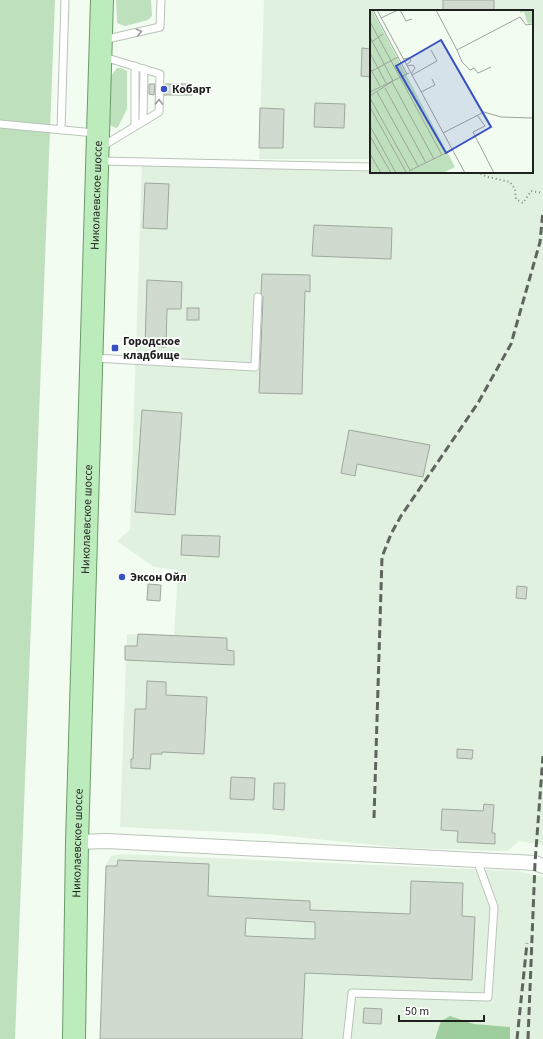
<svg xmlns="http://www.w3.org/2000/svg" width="543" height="1039" viewBox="0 0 543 1039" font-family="'Source Sans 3',sans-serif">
<rect width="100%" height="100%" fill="#f2fcf1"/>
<g fill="#e1f1e0">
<path d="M264,0H543V845L519,841L507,851L404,848L267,834L120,827L127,634L174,636L178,570L154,567L117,541L130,530L142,164L371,172H532V11H371V159H259Z"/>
<path d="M122,854L518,871L543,877V1039H103L106,864L111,856Z"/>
</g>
<g fill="#bfe0bd">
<path d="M0,0H55L15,1039H0Z"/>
<path d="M116,0H151L152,16L148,20L125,26L117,23Z"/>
<path d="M117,68H121L127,71V109L118,127L116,128L110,125L111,76Z"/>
</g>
<path fill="#9fce9e" d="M450,1016L474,1024L510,1027V1039H435L441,1021Z"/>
<g fill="#d0dacf" stroke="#9ea89e" fill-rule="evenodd">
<rect x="443" y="0" width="51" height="11"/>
<path d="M362,48L371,49V77L361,76Z"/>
<path d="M149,84H155L154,95L149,94Z"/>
<path d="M165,84H192V95H164Z"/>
<path d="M315,103L345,104L344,128L314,127Z"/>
<path d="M260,108L284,109L283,148H259Z"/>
<path d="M145,183L169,184L167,229L143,228Z"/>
<path d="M314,225L392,228L391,259L312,256Z"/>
<path d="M262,274L310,275V292L305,291L302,394L259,393L263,297L261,294Z"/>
<path d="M147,280L182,282L181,309H167L166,347L145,346Z"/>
<rect x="187" y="308" width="12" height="12"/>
<path d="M142,410L182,413L175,515L135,512Z"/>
<path d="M349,430L430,445L423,477L357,464L355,476L341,473Z"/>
<path d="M182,535L220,536L219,557L181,555Z"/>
<path d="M148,584L161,585L160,601L147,600Z"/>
<path d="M517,586L527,587L526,599L516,598Z"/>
<path d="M138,634L227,638V650L234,651V665L125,660V646H137Z"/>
<path d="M147,681L166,682V695L207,697L204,754L162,752V754H151L150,769L131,768V759H133L135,709H146Z"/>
<path d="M457,749L473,750L472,759L457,758Z"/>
<path d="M231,777L255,778L254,800L230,799Z"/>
<path d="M274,783H285L284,810L273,809Z"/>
<path d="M484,804L494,805L492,833H495V844L457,842L458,831L441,830L442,809L483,811Z"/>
<path d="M118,860L209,864L208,896L310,901V910L410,914L411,881L463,883L462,916L475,917L472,980L305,973L302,1039H100L106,866H117ZM246,918L315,922V939L245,936Z"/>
<path d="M364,1008L382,1009L381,1024L363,1023Z"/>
</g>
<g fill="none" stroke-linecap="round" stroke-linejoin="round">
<g stroke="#bac4b9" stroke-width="9">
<g id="service">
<path d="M103,40L160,27L161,0"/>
<path d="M135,66V125"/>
<path d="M143,121L144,69"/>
<path d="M0,124L95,133"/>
<path d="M61,130L65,0"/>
<path d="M101,147L159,112L160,74L104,57"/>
<path d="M100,161L371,167"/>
<path d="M94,358L255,367L258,297"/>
<path d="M347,1039L352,993L488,997L494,907L477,860"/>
</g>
</g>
<g stroke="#bac4b9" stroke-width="16">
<path id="minor" d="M77,842L107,841L535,863L543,866"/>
</g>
<g stroke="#699c68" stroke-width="24">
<g id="primary">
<path id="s1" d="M74,1039L77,842L102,0"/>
</g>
</g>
<path stroke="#7f867f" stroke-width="2" stroke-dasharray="1 3" stroke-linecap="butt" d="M477,172L488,177L510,182L515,189L516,199L523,203L531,191L543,193"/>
<use href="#service" stroke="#fff" stroke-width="7"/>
<use href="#minor" stroke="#fff" stroke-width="14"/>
<use href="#primary" stroke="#bdecbc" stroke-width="22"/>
<g stroke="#5f645f" stroke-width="3" stroke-dasharray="8 4" stroke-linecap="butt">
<path d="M374,818L382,557L391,534L401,516L478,403L511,344L540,242L543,211"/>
<path d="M517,1039L527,943"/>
<path d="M528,1039L535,863L543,756"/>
</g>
</g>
<defs><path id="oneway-chevron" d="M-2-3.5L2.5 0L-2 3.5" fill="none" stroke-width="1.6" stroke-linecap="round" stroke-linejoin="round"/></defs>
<g stroke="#9a9b9a">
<use href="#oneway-chevron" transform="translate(139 32) rotate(-12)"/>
<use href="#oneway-chevron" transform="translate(159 102) rotate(-88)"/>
</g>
<g fill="#3751c3" stroke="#fff" stroke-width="1.5">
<circle cx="164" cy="89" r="4"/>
<rect x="111" y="344" width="8" height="8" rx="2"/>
<circle cx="122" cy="577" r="4"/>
</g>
<g text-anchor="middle" stroke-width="3.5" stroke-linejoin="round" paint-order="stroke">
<g font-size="12" font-weight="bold" fill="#1e211e" stroke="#fff" text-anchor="start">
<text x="172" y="93">Кобарт</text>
<text x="123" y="345">Городское<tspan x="123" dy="14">кладбище</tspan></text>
<text x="130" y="581">Эксон Ойл</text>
</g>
<g font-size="12" fill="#1e211e" stroke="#fff">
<text dy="4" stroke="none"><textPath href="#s1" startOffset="844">Николаевское шоссе</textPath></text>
<text dy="4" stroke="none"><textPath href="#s1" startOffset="520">Николаевское шоссе</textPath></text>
<text dy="4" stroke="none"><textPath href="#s1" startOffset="196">Николаевское шоссе</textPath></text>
</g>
</g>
<g transform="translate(370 10)">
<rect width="163" height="163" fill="#f2fcf1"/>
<path d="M2,0L85,157L73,163H0V1ZM150,0H163V13L158,14L154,2L150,3Z" fill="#bfe0bd"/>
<path fill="none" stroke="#9da49d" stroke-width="1" d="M3,0L37,64M7,0L95,163M30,0L36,11L42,9M66,0L87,40L150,7L156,15L163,14M11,8L28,0M0,12L72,145M0,27L23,71M0,33L13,24M87,40L92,52L100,60L104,58L108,63L121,57M0,43L16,73M33,49L39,48L41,51L36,55M37,56L43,55L45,58L41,64M0,58L10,76M0,62L28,47M42,65L67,51L61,40M22,72L64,149M15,78L56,153M0,82L39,63M7,82L48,156M51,82L65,75L62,69M0,86L23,71M0,88L40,160M0,97L36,162M107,105L115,116L103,122L124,163M0,116L26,163M73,123L114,102L131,107L163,108M0,126L21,163M0,144L11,163M39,161L82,140"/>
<path fill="#3751c3" fill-opacity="0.15" stroke="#3751c3" stroke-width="2" d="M71,30L121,117L76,143L26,56Z"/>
<rect width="163" height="163" fill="none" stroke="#1e211e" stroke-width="2"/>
</g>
<path d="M399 1015v6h85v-6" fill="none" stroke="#1e211e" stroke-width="2"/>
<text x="405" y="1015" font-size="12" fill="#1e211e" stroke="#ffffff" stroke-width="3" paint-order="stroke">50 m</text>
</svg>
